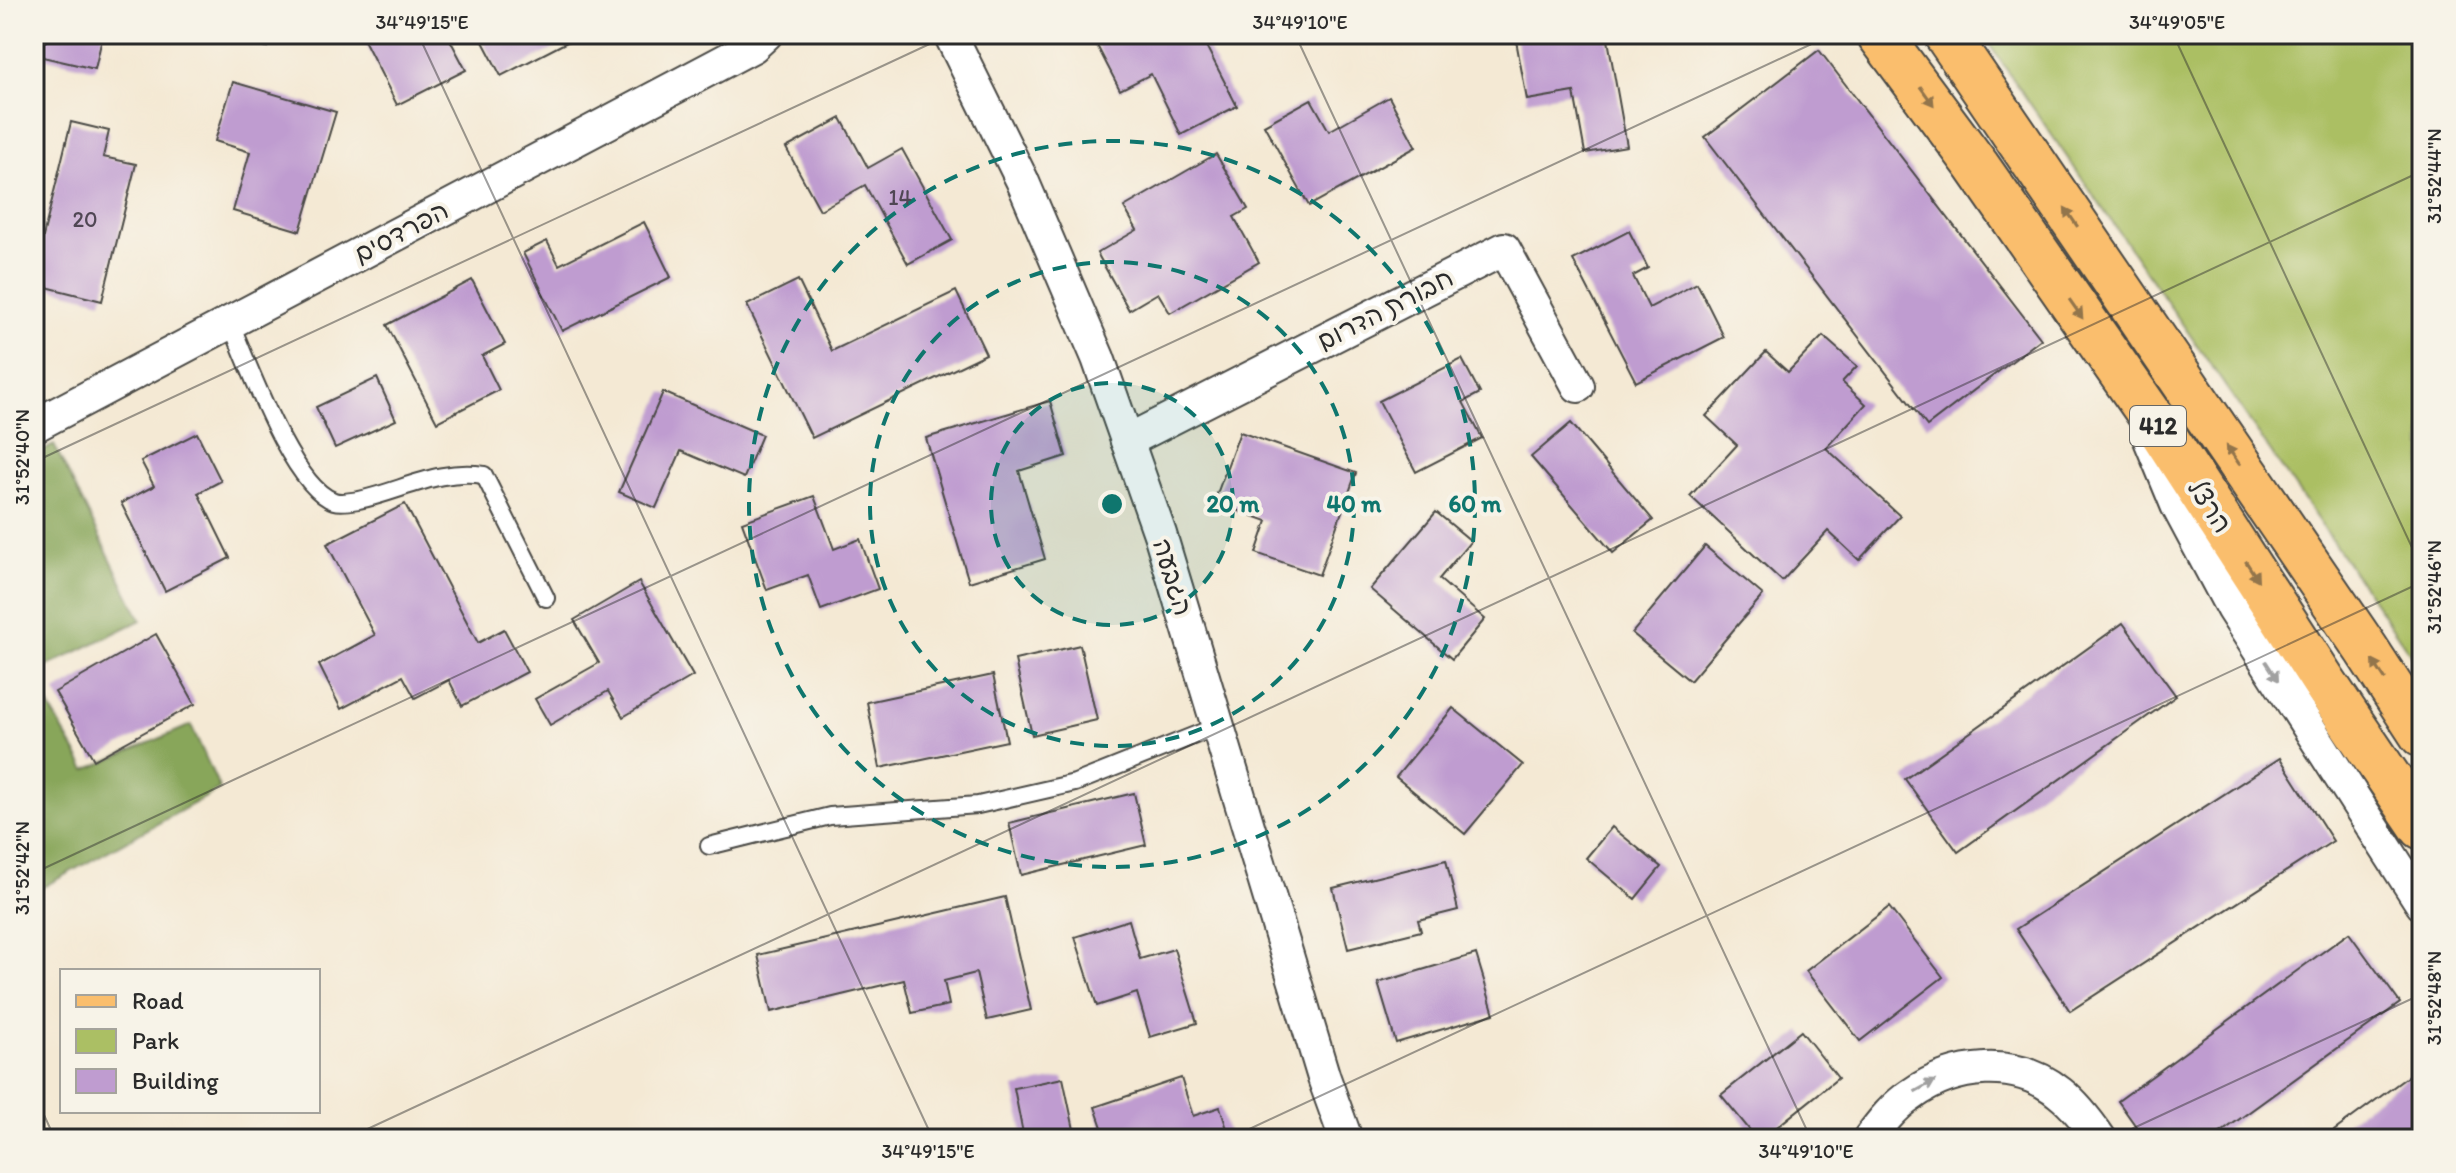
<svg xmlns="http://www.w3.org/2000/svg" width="2456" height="1173" viewBox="0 0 2456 1173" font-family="Itim,'Playpen Sans Hebrew',sans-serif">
<rect width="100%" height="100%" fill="#f7f3e8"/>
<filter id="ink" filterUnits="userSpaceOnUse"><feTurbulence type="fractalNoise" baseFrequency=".0125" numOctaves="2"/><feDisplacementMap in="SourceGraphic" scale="16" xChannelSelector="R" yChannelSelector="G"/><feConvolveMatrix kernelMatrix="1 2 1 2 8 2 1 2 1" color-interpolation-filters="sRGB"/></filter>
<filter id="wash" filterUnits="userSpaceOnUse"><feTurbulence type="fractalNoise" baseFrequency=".006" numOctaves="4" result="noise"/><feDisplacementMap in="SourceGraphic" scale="32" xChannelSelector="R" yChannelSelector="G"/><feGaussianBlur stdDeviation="1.8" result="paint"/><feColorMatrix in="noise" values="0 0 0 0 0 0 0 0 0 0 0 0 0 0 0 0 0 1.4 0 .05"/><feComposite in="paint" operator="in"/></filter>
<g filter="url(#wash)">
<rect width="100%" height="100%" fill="#f4e9d4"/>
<path fill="#abbf64" stroke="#6b7548" stroke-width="2" d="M1982,34H2422V671Z"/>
<g fill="#88a65a" stroke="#5a6842" stroke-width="2">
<path d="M54,445L141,620L34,673V456Z"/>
<path d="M34,680L86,770L191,725L220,789L34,892Z"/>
</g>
<g id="blocks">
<g fill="#bf9cd0">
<path d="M34,34H103L95,69L34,55Z"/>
<path d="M214,34H270L267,47Z"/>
<path d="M361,34H447L466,70L397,105Z"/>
<path d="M479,34H565L569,41L501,76Z"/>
<path d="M1091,34H1200L1237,106L1181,135L1151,74L1120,90Z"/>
<path d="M1523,34H1607L1627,146L1585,153L1574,92L1527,100L1515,35Z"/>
<path d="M1819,50L2041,339L1927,426L1705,137Z"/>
<path d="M233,82L336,112L300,231L233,211L250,152L215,141Z"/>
<path d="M1389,97L1416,147L1309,206L1264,125L1311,99L1329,131Z"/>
<path d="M841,118L868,168L902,149L952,240L908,264L865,185L820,210L786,148Z"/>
<path d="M71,122L109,131L103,157L136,164L102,301L34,284V274Z"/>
<path d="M1216,154L1248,209L1234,217L1259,262L1170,313L1158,293L1129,310L1097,253L1137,230L1124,207Z"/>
<path d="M644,222L671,277L562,331L523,253L547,241L559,265Z"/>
<path d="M1629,231L1648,268L1633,276L1649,308L1697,283L1724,337L1636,382L1573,260Z"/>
<path d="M472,280L505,344L482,356L499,390L437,422L387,325Z"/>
<path d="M798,280L832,351L956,291L986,354L812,438L747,305Z"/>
<path d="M1823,336L1857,366L1842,382L1866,404L1826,448L1900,516L1859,560L1828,531L1782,581L1690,496L1737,445L1706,416L1766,352L1788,372Z"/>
<path d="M1462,359L1480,393L1463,402L1482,438L1416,472L1379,401Z"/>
<path d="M377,378L396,420L335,448L316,407Z"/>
<path d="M663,392L762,435L744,478L681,451L656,508L619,492Z"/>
<path d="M1050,401L1066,456L1019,471L1045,559L969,582L926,438Z"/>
<path d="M1571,423L1653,520L1613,553L1531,457Z"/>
<path d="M1240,432L1356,473L1319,575L1256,553L1267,521L1214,502Z"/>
<path d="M197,433L221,481L198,493L230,558L165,591L121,503L154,486L141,461Z"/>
<path d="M814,496L834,549L860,539L878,589L821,610L808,575L767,590L742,522Z"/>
<path d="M405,504L478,643L504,629L527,672L462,706L449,680L415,698L403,676L341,709L319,665L375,635L327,544Z"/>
<path d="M1436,512L1471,541L1439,579L1485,619L1452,659L1370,589Z"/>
<path d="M1705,546L1763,595L1690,681L1632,633Z"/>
<path d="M639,582L693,676L623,717L608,691L550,725L535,699L599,663L574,620Z"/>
<path d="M2123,623L2176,696L1958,852L1905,779Z"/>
<path d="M156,634L195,704L94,760L55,692Z"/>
<path d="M1080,645L1097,720L1032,735L1015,660Z"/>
<path d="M993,675L1007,741L880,768L867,702Z"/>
<path d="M1453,708L1523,765L1465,834L1396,777Z"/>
<path d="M2280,758L2333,841L2070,1011L2016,929Z"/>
<path d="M1134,793L1146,845L1021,875L1009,823Z"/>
<path d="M1612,827L1661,867L1635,899L1586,858Z"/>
<path d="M1446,860L1458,910L1418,920L1421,931L1348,949L1333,888Z"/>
<path d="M1005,897L1031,1010L987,1020L976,973L944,981L949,1005L912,1013L904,980L771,1012L758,955Z"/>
<path d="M1889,907L1943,977L1860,1041L1806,971Z"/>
<path d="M1129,920L1140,959L1174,949L1197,1023L1150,1037L1137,993L1097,1006L1075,937Z"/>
<path d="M2349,933L2400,1003L2212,1139H2145L2118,1101Z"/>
<path d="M1476,954L1494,1014L1396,1043L1378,983Z"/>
<path d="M1801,1031L1838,1078L1762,1139H1757L1721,1095Z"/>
<path d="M2422,1066V1139H2323Z"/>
<path d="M1063,1078L1076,1139H1024L1014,1088Z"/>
<path d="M1181,1078L1193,1116L1220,1107L1229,1135L1217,1139H1106L1095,1107Z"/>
</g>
</g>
</g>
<g filter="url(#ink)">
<use href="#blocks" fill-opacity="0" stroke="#494844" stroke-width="2"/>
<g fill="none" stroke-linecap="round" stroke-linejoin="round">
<g stroke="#494844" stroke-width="20">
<g id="service">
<path d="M230,322C248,363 292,487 334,501C340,503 353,501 359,500C402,491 439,468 484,475L546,598"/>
<path d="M709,846L830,816L978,805L1075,783L1218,726"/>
</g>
</g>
<g stroke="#494844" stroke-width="36">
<g id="minor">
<path d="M950,34L1022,180L1098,358L1160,534L1324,1078L1346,1139"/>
<path d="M34,426L753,46L766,34"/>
<path d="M2148,435L2177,505L2232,608L2422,904"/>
<path d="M1127,441L1504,249L1578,386"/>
<path d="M1869,1139C1881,1123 1894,1106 1911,1095C1954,1064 2016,1057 2060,1093C2075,1105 2089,1123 2100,1139"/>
</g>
</g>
<g stroke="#494844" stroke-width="48">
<g id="primary">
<path d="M1879,34L1977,166L2162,432L2324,682L2422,827"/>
<path d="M1946,34L2366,649L2422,735"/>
</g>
</g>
<use href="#service" stroke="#fff" stroke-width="16"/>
<use href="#minor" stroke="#fff" stroke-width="32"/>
<use href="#primary" stroke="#fabe6d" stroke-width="44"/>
</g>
<defs><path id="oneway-solid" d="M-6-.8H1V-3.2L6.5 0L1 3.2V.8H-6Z" transform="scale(2)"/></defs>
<g fill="#92744c">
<use href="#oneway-solid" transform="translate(1927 96) rotate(54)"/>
<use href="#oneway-solid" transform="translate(2071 217) rotate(-124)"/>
<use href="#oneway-solid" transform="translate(2076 309) rotate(55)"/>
<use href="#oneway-solid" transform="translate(2233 455) rotate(-124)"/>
<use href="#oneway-solid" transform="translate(2252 571) rotate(57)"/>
<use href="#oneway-solid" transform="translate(2379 670) rotate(-123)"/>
</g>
<g fill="#a0a0a0">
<use href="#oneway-solid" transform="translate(2272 671) rotate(57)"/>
<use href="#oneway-solid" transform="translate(1925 1086) rotate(-29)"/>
</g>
</g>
<path fill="none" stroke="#2b2b2b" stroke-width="2" stroke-opacity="0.45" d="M418,34L933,1139M1295,34L1811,1139M2173,34L2422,569M34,50L69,34M34,462L951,34M34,873L1833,34M34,1093L55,1139M346,1139L2422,171M1228,1139L2422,582M2110,1139L2422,994"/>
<circle cx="1112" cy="504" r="121" fill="#0f766e" fill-opacity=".12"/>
<g fill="none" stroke="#0f766e" stroke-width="4" stroke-dasharray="14 10">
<circle cx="1112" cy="504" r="121"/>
<circle cx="1112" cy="504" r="242"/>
<circle cx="1112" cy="504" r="363"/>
</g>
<g text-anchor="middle" stroke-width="8" stroke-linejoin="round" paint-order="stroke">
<g font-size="22" fill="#504754">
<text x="900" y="205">14</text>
<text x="85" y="227">20</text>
</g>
<rect fill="#f7f3e8" stroke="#686764" stroke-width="2" x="2130" y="406" width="56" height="40" rx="6"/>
<g font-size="24" font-weight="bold" fill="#2b2b2b">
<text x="2158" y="434">412</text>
</g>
<g font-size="26" fill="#2b2b2b" stroke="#f7f3e8">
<text transform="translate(401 232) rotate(-28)" y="9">הפרדסים</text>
<text transform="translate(1385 309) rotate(-27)" y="9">חבורת הדרום</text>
<text transform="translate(2210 506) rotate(57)" y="9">הרצל</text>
<text transform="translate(1173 577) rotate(73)" y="9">הגבעה</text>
</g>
</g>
<circle cx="1112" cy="504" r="12" fill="#0f766e" stroke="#f7f3e8" stroke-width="4"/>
<g font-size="24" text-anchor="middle" font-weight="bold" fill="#0f766e" stroke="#f7f3e8" stroke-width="8" stroke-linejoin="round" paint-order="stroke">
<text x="1233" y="512">20 m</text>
<text x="1354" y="512">40 m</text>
<text x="1475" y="512">60 m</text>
</g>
<rect width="2456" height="1173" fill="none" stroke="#f7f3e8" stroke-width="88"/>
<rect x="60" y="969" width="260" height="144" fill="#f7f3e8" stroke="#a5a39c" stroke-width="2"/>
<rect x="76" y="995" width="40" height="12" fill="#fabe6d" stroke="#a5a39c" stroke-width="2"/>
<text x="132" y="1009" font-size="24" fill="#2b2b2b">Road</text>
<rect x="76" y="1029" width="40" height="24" fill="#abbf64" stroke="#a5a39c" stroke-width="2"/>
<text x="132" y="1049" font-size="24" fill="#2b2b2b">Park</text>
<rect x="76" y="1069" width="40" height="24" fill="#bf9cd0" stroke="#a5a39c" stroke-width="2"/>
<text x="132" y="1089" font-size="24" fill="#2b2b2b">Building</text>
<rect x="44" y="44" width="2368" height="1085" fill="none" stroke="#2b2b2b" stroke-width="3"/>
<g font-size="20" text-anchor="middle" fill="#2b2b2b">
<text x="422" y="29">34°49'15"E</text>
<text x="1300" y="29">34°49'10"E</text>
<text x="2177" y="29">34°49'05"E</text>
<text transform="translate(2434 176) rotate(-90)" y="7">31°52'44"N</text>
<text transform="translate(22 457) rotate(-90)" y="7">31°52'40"N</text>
<text transform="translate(2434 587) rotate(-90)" y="7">31°52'46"N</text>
<text transform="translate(22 868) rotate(-90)" y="7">31°52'42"N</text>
<text transform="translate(2434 998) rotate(-90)" y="7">31°52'48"N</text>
<text x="928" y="1158">34°49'15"E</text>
<text x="1806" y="1158">34°49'10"E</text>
</g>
</svg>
